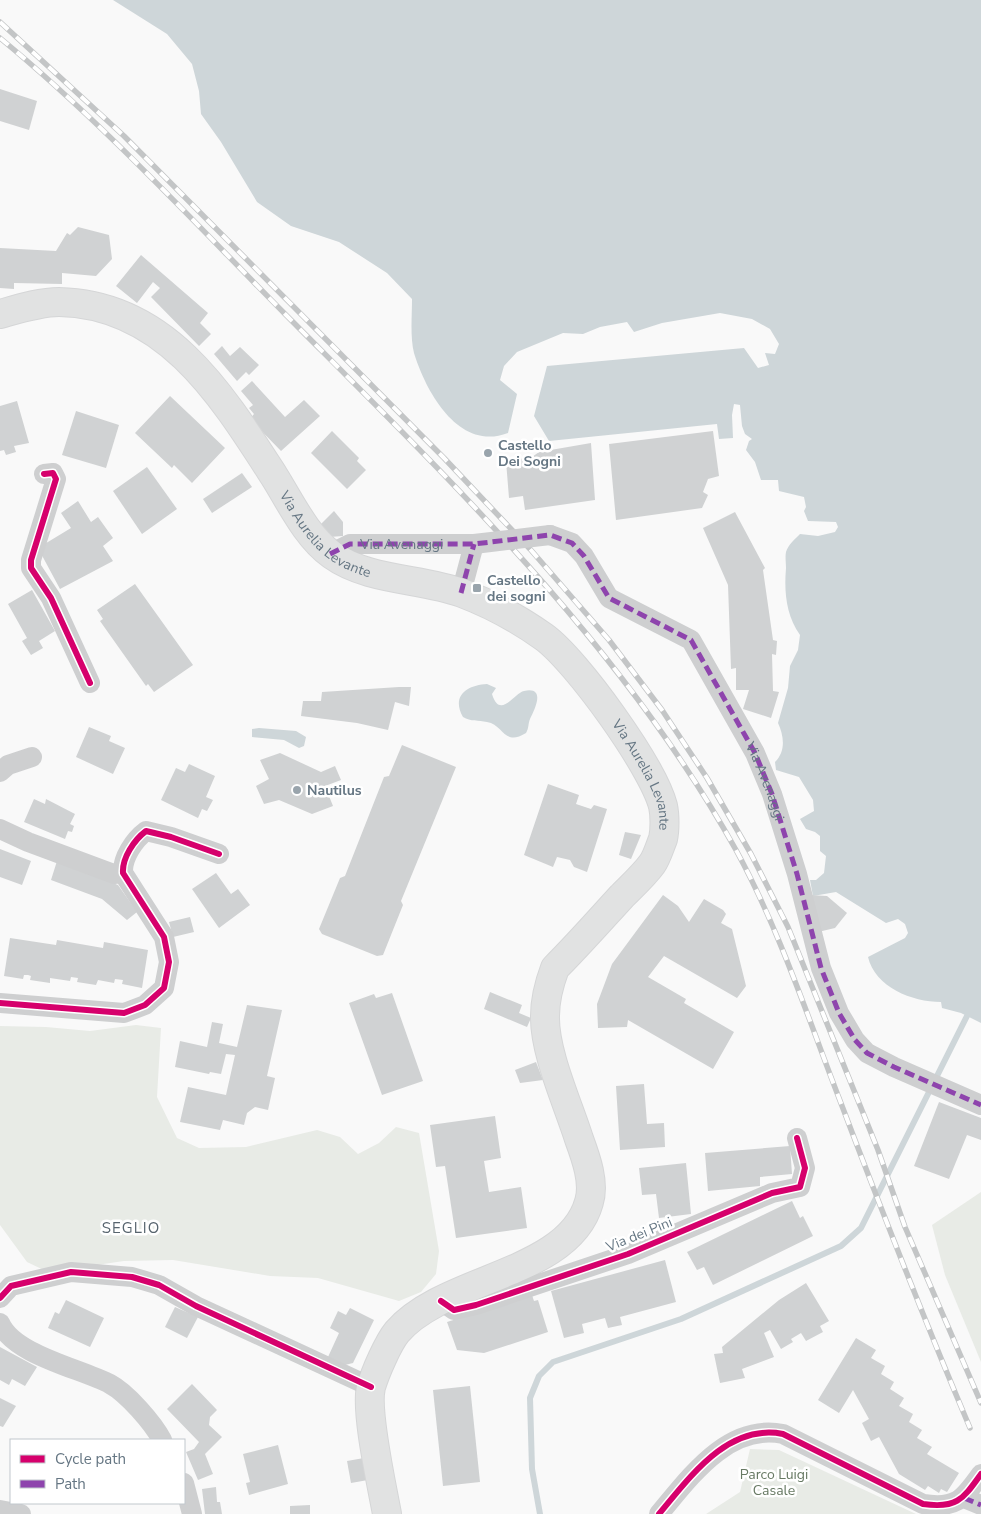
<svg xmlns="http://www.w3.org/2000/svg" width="981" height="1514" viewBox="0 0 981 1514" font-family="'Nunito Sans',sans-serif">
<rect width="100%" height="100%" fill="#f9f9f9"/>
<g fill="#e8ebe6">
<path d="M136,1025L161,1028L157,1097L177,1138L199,1148L246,1147L317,1130L340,1137L358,1154L379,1143L396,1127L419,1133L439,1251L436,1274L421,1292L399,1301L318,1278L270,1276L173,1260L124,1261L48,1272L27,1262L0,1225V1026L46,1027L90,1031Z"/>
<path d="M981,1192V1362L945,1275L932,1225Z"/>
<path d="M750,1449L779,1450L916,1514H706L740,1492Z"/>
</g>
<g fill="#ced6d9">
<path d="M113,0H981V1023L961,1013L942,1008L941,1002C912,1002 875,987 868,957L905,938L908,933L905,924L898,919L886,923L836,892L813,896L810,880H816L824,873L826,856L820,851V836L815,832L806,829L800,819L814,811L813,800L799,777L776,770L775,762C786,751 784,736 778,723L788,688L790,666L798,650L800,635C786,615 784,592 786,568C786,563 785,557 786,552C788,545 795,539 800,534L818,536L835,532L838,527L836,522L808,521L804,511L806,507L804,497L779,491L778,480H761L755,462L746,450L749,441L752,439L745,434L742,426L740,405L734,404L732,415L733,438L719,439L717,424L549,441L534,416L547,366L744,348L758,368L769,365L765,353L775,354L779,344L770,329L752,319L720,313L662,323L634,332L627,322L600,327L583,334L563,333L517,352L504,366L500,380L517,394L508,433C459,452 426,392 414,353C410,337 412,316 412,299L387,273L339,242L291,226L257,202L221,142L201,114L199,91L192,64L167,34Z"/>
<path d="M487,684L496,688L492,694C500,720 514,693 524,691C547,686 534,711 530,719C528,724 529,728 526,733C504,747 504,725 487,722C478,720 471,722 463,717C451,696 467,685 487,684Z"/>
<path d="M259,728L296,731L306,737L304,746L299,748L284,740L252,737V729Z"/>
</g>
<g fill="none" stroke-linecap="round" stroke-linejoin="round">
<path stroke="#ced6d9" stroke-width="6" d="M540,1514L532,1469L530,1398L539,1376L553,1362L681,1319L841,1246L861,1228L967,1016"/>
</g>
<g fill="#d0d2d3">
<path d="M0,89L37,101L29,130L0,121Z"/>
<path d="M78,227L109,235L112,259L96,276L62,273V284L14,283V289L0,288V248L56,251L67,233L70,235Z"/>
<path d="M141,255L208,313L200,323L211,334L199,346L151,297L160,288L153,282L137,303L116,286Z"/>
<path d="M222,346L230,356L240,347L259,365L249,375L246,372L237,381L214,354Z"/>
<path d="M252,381L285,417L304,400L320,416L281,451L250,419L254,414L249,408L253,405L241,391Z"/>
<path d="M170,396L225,448L192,483L174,465L172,468L135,433Z"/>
<path d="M17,401L29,443L14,446L16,452L6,455L4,450L0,451V406Z"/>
<path d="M76,411L119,425L106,468L62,455Z"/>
<path d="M332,431L359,458L357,461L366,470L347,489L311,453Z"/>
<path d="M713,431L719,476L708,479L703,492L708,495L702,508L616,520L609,444Z"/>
<path d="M591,443L595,500L525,510L523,496L509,498L506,461L532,457L539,452Z"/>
<path d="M147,467L177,509L142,534L113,491Z"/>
<path d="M242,473L252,487L212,513L203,499Z"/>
<path d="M78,501L91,522L98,517L113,538L103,546L113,561L60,589L38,548L71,528L61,513Z"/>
<path d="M334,511L343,522V536L329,537L320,525Z"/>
<path d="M735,512L765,568L763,570L773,640L777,641L776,655L772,654L773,691L779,692L771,718L743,709L749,690H736V668L731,669L728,585L703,528Z"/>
<path d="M135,584L193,665L154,692L148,684L146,686L100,621L103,619L97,610Z"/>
<path d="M32,590L55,631L39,641L43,648L31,655L22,641L27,638L8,604Z"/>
<path d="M399,687H411L409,706L395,702L388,730L357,723L301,716L303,701H321L322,692Z"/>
<path d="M89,727L111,736L109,741L125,748L113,774L76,757Z"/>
<path d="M402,745L456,767L401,901L403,905L383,955L377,956L322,934L319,929L340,878L345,876L384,777L389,776Z"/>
<path d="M280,753L321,772L335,766L341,780L325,786L333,806L312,814L279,800L264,804L256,786L269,779L260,760Z"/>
<path d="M189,764L215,776L206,797L213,800L207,811L202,809L198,818L161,800L176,768L185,772Z"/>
<path d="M548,784L579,795L576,804L591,809L594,805L607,809L587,872L574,867L570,860L557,857L553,867L524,855Z"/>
<path d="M34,799L45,804L46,799L75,814L70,824L74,826L72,832L68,831L65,839L24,822Z"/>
<path d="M625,832L641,835L631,859L619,855Z"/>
<path d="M0,849L31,861L22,885L0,877Z"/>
<path d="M57,861L118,885L137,912L127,920L102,899L51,880Z"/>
<path d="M216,873L231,894L238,889L250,905L219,928L192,889Z"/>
<path d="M663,895L678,906L689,922L704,899L723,910L726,914L721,923L732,929L746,986L737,998L664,956L648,977L686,999L684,1003L734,1032L713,1069L628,1020L627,1027L598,1028L597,1004L612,964Z"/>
<path d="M810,895L827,896L847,913L835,928L818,932Z"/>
<path d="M190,917L194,932L173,937L169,922Z"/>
<path d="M10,938L56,945L57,940L103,948L104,942L148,950L142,988L122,984L123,980L115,979L114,983L98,980L96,985L77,982L78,978L71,977L70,981L50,978V983L30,980L31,976L28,975H24L23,979L4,976Z"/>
<path d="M490,992L522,1005L519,1013L531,1018L527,1027L484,1009Z"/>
<path d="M392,993L423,1081L382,1095L349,1003L374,994L376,998Z"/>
<path d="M247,1005L282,1010L267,1076L275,1078L268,1110L255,1107L247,1113L244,1125L223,1120L220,1130L180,1122L188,1087L226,1095L235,1055L226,1054L221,1074L210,1072L209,1074L175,1067L180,1041L207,1047L212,1022L223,1024L219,1043L237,1047Z"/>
<path d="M536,1062L543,1080L520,1083L515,1070Z"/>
<path d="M644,1084L647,1124L664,1123L665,1147L620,1150L616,1086Z"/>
<path d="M939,1102L981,1118V1140L967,1135L949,1179L914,1166Z"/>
<path d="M495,1116L501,1158L484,1161L489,1192L521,1187L527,1228L456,1238L445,1166L436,1167L430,1125Z"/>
<path d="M790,1146L792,1174L760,1177V1186L708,1191L705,1153Z"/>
<path d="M686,1163L691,1214L659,1218L656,1194L642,1195L639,1168Z"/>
<path d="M792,1201L800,1218L803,1216L813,1236L713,1285L704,1267L697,1270L687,1252Z"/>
<path d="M665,1260L676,1302L620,1317L622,1325L608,1328L605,1318L582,1324L584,1333L564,1338L551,1291Z"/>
<path d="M806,1283L829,1321L820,1326L823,1332L806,1341L801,1333L791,1339L793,1342L781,1349L770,1330L764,1333L774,1357L742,1369L745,1378L720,1383L714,1354L723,1353L722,1347L779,1300Z"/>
<path d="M532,1295L534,1301L538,1300L548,1332L484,1353L457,1350L447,1322Z"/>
<path d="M66,1300L104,1318L90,1347L48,1328L55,1312L59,1314Z"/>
<path d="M175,1307L198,1317L187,1338L165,1327Z"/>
<path d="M350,1308L374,1320L353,1363L345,1365L328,1357L339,1333L330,1328L338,1311L346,1315Z"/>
<path d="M856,1338L876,1350L871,1358L885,1366L881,1374L894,1382L890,1389L904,1398L899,1406L913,1414L909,1422L922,1430L917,1438L932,1447L927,1454L959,1473L947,1492L941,1489L939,1493L928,1486L925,1490L899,1474L879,1437L871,1441L862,1423L869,1419L853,1390L839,1413L818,1400Z"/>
<path d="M0,1347L37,1367L25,1386L12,1379L9,1385L0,1380Z"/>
<path d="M192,1384L217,1410L210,1417L209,1425L222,1437L205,1454L213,1474L198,1480L186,1452L194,1449L199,1442L167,1409Z"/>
<path d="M470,1386L480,1482L443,1486L433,1390Z"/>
<path d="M0,1398L16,1406L3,1427L0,1426Z"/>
<path d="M278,1445L288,1484L249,1495L246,1483L250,1482L243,1454Z"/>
<path d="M364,1458L368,1480L351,1483L347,1461Z"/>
<path d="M216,1487L217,1502H220L222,1514H205L202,1489Z"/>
<path d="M310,1505V1514H290V1506Z"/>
</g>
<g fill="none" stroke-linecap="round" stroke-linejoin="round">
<g stroke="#d5d6d7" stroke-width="30">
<g id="primary">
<path id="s1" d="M0,314C18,309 40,302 59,302C166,304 222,395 274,476C291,503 306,536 332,555C368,581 421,578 462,593C491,604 520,620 544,637C577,661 653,767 663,806C665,815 665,830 663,839C660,846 657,857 652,864C644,875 632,886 622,896C600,920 578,945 555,968C549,984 545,999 545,1016C544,1052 568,1104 579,1139C586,1158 595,1183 589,1202C569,1275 444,1277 397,1332C388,1343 375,1373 371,1387C365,1411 382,1486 387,1514"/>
</g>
</g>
<g stroke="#cecfd0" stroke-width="20">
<path d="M44,474L53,473L56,479L31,560V568L51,598L90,683"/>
<path d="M550,535L572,543L584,556L609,598L691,640L755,753L772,794L797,874L821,968L839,1013L855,1040L867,1053L894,1067L981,1105"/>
<path d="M330,554L350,544H474L461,593"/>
<path d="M0,772L8,765L32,757"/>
<path d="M0,829L28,842L114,874L123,873"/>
<path d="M0,1003L124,1013L145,1005L164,988L169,962L164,937L123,873C122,858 134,840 146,831L171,837L219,854"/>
<path d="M0,1298L11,1286L71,1272L132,1277L159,1285L196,1306L371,1387"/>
<path d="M441,1301L454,1310L476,1305L628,1254L772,1193L800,1187L805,1168L797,1138"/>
<path d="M0,1323C14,1355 79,1368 110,1384C127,1393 153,1423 162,1440"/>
<path d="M184,1483L192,1514"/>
<path d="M964,1498L981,1505"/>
<path d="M0,1510L21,1514"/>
<path d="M659,1514C690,1477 728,1423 783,1434L923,1504C957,1509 963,1499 981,1474"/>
</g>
<use href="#primary" stroke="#e1e2e2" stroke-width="28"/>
<g stroke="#c3c5c6" stroke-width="5.5">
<g id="rail">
<path d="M0,22L124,136L444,458L530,549L609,640L662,710L707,778L751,854L788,927L878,1150L905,1227L981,1403"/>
<path d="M0,38C102,122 193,221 286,315C450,480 622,645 736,850C779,929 807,1015 839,1098C881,1209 924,1319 970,1428"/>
</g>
</g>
<use href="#rail" stroke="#fff" stroke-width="4" stroke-dasharray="11" stroke-linecap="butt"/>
<path stroke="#cecfd0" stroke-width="20" d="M474,544L550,535"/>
<g stroke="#8e44ad" stroke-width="5" stroke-dasharray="10 5" stroke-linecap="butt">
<path id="s2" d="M330,554L350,544H474L550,535L572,543L584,556L609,598L691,640L755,753L772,794L797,874L821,968L839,1013L855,1040L867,1053L894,1067L981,1105"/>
<path d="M461,593L474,544"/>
<path d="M964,1498L981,1505"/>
</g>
<g stroke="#fff" stroke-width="9">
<g id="cycleway">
<path d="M44,474L53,473L56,479L31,560V568L51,598L90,683"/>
<path d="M0,1003L124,1013L145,1005L164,988L169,962L164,937L123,873C122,858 134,840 146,831L171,837L219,854"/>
<path d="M0,1298L11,1286L71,1272L132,1277L159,1285L196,1306L371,1387"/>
<path d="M441,1301L454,1310L476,1305L628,1254L772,1193L800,1187L805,1168L797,1138"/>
<path d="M659,1514C690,1477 728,1423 783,1434L923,1504C957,1509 963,1499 981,1474"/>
</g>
</g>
<use href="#cycleway" stroke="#d6006c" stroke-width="6"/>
</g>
<g fill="#99a4ac" stroke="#fff" stroke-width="2">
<circle cx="488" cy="453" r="5"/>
<rect x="472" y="583" width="10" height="10" rx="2.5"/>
<circle cx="297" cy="790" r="5"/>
</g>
<g text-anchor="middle" stroke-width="5" stroke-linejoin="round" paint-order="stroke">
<g font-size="14" font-weight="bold" fill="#657683" stroke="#fff" text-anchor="start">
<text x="498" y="450">Castello<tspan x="498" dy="16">Dei Sogni</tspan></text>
<text x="487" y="585">Castello<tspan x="487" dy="16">dei sogni</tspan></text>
<text x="307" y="795">Nautilus</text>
</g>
<g font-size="14" fill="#657683" stroke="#fff">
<text dy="5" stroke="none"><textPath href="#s1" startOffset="430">Via Aurelia Levante</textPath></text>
<text dy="5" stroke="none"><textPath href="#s2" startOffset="74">Via Avenaggi</textPath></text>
<text dy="5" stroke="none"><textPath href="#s1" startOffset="850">Via Aurelia Levante</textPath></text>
<text dy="5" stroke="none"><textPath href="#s2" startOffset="565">Via Avenaggi</textPath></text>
<text transform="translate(639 1234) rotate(-22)" y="5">Via dei Pini</text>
</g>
<g font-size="14" fill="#687a64" stroke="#fff">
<text x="774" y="1479">Parco Luigi<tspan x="774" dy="16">Casale</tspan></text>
</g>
<g font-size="15" letter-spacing="1" fill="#57646e" stroke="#fff">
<text x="131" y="1233">SEGLIO</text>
</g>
</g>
<rect x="10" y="1439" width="175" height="65" fill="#ffffff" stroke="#c1c8cd"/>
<rect x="20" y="1455" width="25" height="8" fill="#d6006c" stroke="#c1c8cd"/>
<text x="55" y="1464" font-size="15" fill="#657683">Cycle path</text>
<rect x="20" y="1480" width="25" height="8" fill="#8e44ad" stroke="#c1c8cd"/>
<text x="55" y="1489" font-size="15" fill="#657683">Path</text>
</svg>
